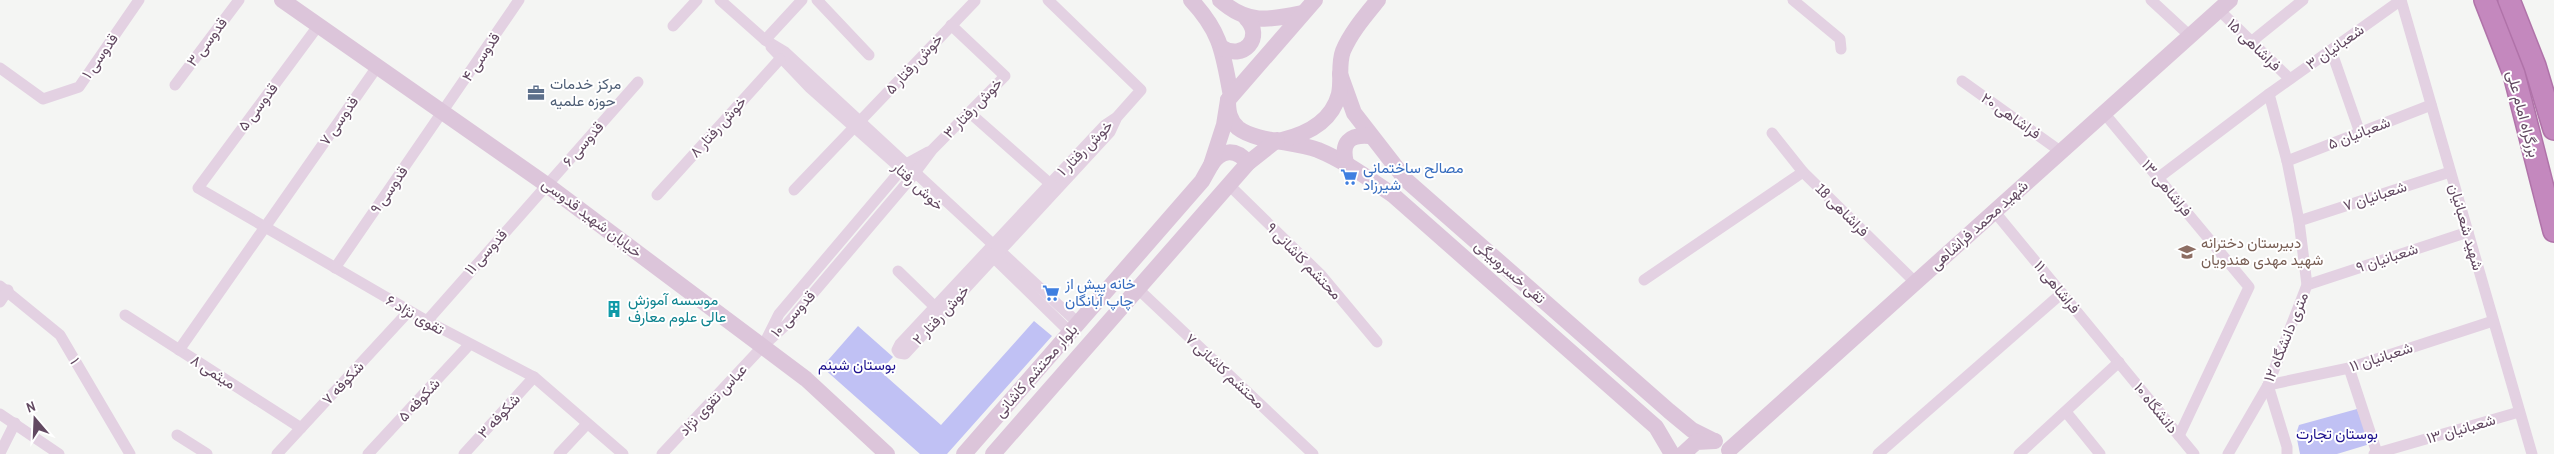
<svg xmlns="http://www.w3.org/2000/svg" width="2554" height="454" viewBox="0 0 2554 454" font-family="'Archivo Narrow',Vazirmatn,sans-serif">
<rect width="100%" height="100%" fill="#f4f5f3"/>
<g fill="#c0c1f4">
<path d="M1034,321L1052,336L947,454H920L822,367L858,326L893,357L880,371L941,425Z"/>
<path d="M2357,409L2370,444L2337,454H2300L2296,434L2299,425Z"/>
</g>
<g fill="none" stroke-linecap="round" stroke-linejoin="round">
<g stroke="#b073a9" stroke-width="24">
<g id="highway">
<path d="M2485,0L2514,74L2554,231"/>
<path d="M2509,0L2535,66L2554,129"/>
</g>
</g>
<g stroke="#e3d1e2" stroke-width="11">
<path d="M720,0L765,40L785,52L1078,323"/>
<path d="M817,0L869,55"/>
<path d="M1048,0L1141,90L1117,117L1110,132L905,354L899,353L897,350L900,344L1105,125L1117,117"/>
<path d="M1793,0L1840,39L1841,49"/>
<path d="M2151,0L2190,36"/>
<path d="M2401,0L2532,454"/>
<path d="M2219,10L2290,79"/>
<path d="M318,26L198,188L427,321L534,377L623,454"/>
<path d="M673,26L697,0"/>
<path d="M765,40L802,0"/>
<path d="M2251,42L2303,0"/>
<path d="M771,47L810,88L900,168"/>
<path d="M2331,50L2360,133"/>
<path d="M0,68L43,99L79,87L139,0"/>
<path d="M1962,81L2060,151"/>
<path d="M175,85L239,0"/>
<path d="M970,113L1055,188"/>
<path d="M2104,113L2249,287L2179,436"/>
<path d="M1772,133L1803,172L1915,282"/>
<path d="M2287,161L2431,105"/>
<path d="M2158,178L2269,94L2401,0"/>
<path d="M1228,184L1321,275L1377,342"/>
<path d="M794,190L975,1"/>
<path d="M657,195L780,59"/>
<path d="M1994,211L2194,454"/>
<path d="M2299,221L2450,172"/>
<path d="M989,253L1070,332"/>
<path d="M335,268L519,0"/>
<path d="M898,271L934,306"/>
<path d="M1644,280L1803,172"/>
<path d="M2307,285L2468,232"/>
<path d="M0,286L60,335L130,454"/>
<path d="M1137,288L1313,454"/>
<path d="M0,302L8,290"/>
<path d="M125,315L301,428"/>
<path d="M427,321L638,82"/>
<path d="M766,340L779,314L901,170L906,164L928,152"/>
<path d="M179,350L377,67"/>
<path d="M2349,368L2377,453"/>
<path d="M2268,385L2349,368L2493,321"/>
<path d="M2268,385L2287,447V454"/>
<path d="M2066,412L2100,454"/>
<path d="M0,414L59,454"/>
<path d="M177,435L207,454"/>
<path d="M0,453L15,423"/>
<path d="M277,454L409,311"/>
<path d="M368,454L469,345"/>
<path d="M464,454L534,377"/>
<path d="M559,454L587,424"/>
<path d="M662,454L763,346L787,324L911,178L932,150L1005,76L951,25"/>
<path d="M1878,454L2062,293"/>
<path d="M2019,454L2119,362"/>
<path d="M2228,454L2268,385L2307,285L2299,221L2287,161L2269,94"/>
<path d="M2374,454L2519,412"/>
</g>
<g stroke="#dcc5da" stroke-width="16">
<path d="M282,0L547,185L806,379L887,454"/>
<path d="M1191,0C1222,33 1223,54 1231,96"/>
<path d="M1220,0C1248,25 1269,20 1303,13"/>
<path d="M1221,47C1243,62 1265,37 1246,18"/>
<path d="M1340,74L1354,113L1406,180L1669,411L1692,430L1714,441"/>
<path d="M1228,100C1228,111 1229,120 1238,128C1256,142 1294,141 1318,150C1345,161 1369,179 1393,195L1656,427L1672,454"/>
<path d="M1282,140C1307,134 1332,121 1339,94C1342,80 1338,64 1343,51C1351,32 1365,16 1378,0"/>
<path d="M1346,163C1341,143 1349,134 1370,136"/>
<path d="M1211,165C1221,149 1236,148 1248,163"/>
<path d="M1729,450L2230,0"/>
<path d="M964,454L1202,181L1211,165L1224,125L1228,100L1315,0"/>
<path d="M993,454L1248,163L1277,140"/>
<path d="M1683,454L1696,442L1715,441"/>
</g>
<use href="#highway" stroke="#c488be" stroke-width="21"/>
</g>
<defs>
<g id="office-bare" transform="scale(1.35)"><path d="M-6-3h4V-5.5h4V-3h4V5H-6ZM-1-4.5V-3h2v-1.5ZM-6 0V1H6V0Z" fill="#5c6f8a" stroke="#fff" stroke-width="2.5" paint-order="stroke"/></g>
<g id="supermarket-bare" transform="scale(1.35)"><path d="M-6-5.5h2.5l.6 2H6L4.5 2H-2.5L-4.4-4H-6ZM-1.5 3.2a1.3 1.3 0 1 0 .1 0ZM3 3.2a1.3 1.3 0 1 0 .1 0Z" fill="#3f7fe0" stroke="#fff" stroke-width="2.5" paint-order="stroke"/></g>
<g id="school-bare" transform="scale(1.35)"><path d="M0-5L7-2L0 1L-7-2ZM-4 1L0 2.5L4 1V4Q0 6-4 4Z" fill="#8d6e63" stroke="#fff" stroke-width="2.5" paint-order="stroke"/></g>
<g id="building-bare" transform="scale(1.35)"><path d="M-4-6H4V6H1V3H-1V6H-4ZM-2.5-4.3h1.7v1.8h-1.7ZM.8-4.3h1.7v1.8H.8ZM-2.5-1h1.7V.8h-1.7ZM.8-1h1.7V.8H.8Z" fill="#0f9aa8" stroke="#fff" stroke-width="2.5" paint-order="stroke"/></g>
</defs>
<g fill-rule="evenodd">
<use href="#office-bare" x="536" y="93"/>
<use href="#supermarket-bare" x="1349" y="177"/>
<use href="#school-bare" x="2187" y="252"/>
<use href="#supermarket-bare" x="1051" y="293"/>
<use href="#building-bare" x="614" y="309"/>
</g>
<g text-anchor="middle" stroke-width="4" stroke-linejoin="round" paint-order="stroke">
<g font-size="15" fill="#624961" stroke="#fff">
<text transform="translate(207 42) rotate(-53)" y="5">قدوسی ۳</text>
<text transform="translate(2254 45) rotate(44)" y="5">فراشاهی ۱۵</text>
<text transform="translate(2335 47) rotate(-35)" y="5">شعبانیان ۳</text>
<text transform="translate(100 56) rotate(-55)" y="5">قدوسی ۱</text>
<text transform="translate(481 57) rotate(-56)" y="5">قدوسی ۴</text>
<text transform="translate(914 64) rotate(-47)" y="5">خوش رفتار ۵</text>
<text transform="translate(258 107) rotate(-53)" y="5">قدوسی ۵</text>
<text transform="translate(973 108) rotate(-46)" y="5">خوش رفتار ۳</text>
<text transform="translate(2523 114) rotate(75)" y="5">بزرگراه امام علی</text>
<text transform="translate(2011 116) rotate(35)" y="5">فراشاهی ۲۰</text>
<text transform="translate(339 121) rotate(-55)" y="5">قدوسی ۷</text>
<text transform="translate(718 127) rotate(-48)" y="5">خوش رفتار ۸</text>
<text transform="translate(2359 133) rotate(-21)" y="5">شعبانیان ۵</text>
<text transform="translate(583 144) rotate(-49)" y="5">قدوسی ۶</text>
<text transform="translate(1085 148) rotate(-45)" y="5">خوش رفتار ۱</text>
<text transform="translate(918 186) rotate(43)" y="5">خوش رفتار</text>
<text transform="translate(2167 188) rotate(50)" y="5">فراشاهی ۱۳</text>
<text transform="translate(389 190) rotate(-55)" y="5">قدوسی ۹</text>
<text transform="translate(2375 196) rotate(-18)" y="5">شعبانیان ۷</text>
<text transform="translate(1842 210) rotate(45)" y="5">فراشاهی 18</text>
<text transform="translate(592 218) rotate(37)" y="5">خیابان شهید قدوسی</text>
<text transform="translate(1979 225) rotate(-42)" y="5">شهید محمد فراشاهی</text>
<text transform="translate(2466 227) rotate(74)" y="5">شهید شعبانیان</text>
<text transform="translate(486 252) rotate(-48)" y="5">قدوسی ۱۱</text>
<text transform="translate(2387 258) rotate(-18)" y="5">شعبانیان ۹</text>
<text transform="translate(1304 261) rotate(46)" y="5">محتشم کاشانی ۹</text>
<text transform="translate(1510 272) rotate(41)" y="5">تقی خسروبیگی</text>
<text transform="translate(2057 287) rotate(51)" y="5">فراشاهی ۱۱</text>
<text transform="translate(793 314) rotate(-47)" y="5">قدوسی ۱۰</text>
<text transform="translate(415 315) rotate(30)" y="5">تقوی نژاد ۶</text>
<text transform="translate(941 315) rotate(-47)" y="5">خوش رفتار ۲</text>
<text transform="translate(2286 337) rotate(-68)" y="5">۱۲ متری دانشگاه</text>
<text transform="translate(2381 357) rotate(-18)" y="5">شعبانیان ۱۱</text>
<text transform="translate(75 361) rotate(60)" y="5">۱</text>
<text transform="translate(1036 371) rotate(-49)" y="5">بلوار محتشم کاشانی</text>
<text transform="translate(1225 371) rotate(43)" y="5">محتشم کاشانی ۷</text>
<text transform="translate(213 372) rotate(33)" y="5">میثمی ۸</text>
<text transform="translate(343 383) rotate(-47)" y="5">شکوفه ۷</text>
<text transform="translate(419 400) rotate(-47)" y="5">شکوفه ۵</text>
<text transform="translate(713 400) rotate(-47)" y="5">عباس تقوی نژاد</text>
<text transform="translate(2156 408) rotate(51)" y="5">دانشگاه ۱۰</text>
<text transform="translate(499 416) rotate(-47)" y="5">شکوفه ۳</text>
<text transform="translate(2461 429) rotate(-16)" y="5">شعبانیان ۱۳</text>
</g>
<g font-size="15" fill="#4e5e75" stroke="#fff" text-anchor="start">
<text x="550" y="89">مرکز خدمات<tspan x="550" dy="17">حوزه علمیه</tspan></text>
</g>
<g font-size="15" fill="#366cbe" stroke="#fff" text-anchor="start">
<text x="1363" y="173">مصالح ساختمانی<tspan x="1363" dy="17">شیرزاد</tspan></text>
<text x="1065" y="289">خانه پیش از<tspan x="1065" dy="17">چاپ آبانگان</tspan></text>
</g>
<g font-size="15" fill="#785e54" stroke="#fff" text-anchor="start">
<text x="2201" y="248">دبیرستان دخترانه<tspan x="2201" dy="17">شهید مهدی هندویان</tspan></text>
</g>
<g font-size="15" fill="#0d838f" stroke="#fff" text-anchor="start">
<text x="628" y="305">موسسه آموزش<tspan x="628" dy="17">عالی علوم معارف</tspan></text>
</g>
<g font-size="15" fill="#1c108d" stroke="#fff">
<text x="857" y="370">بوستان شبنم</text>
<text x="2337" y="439">بوستان تجارت</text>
</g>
</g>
<g transform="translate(35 419) rotate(341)" stroke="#ffffff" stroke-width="4" paint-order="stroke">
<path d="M0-4L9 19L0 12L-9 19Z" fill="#624961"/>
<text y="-8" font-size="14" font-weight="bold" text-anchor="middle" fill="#624961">N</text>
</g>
</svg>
